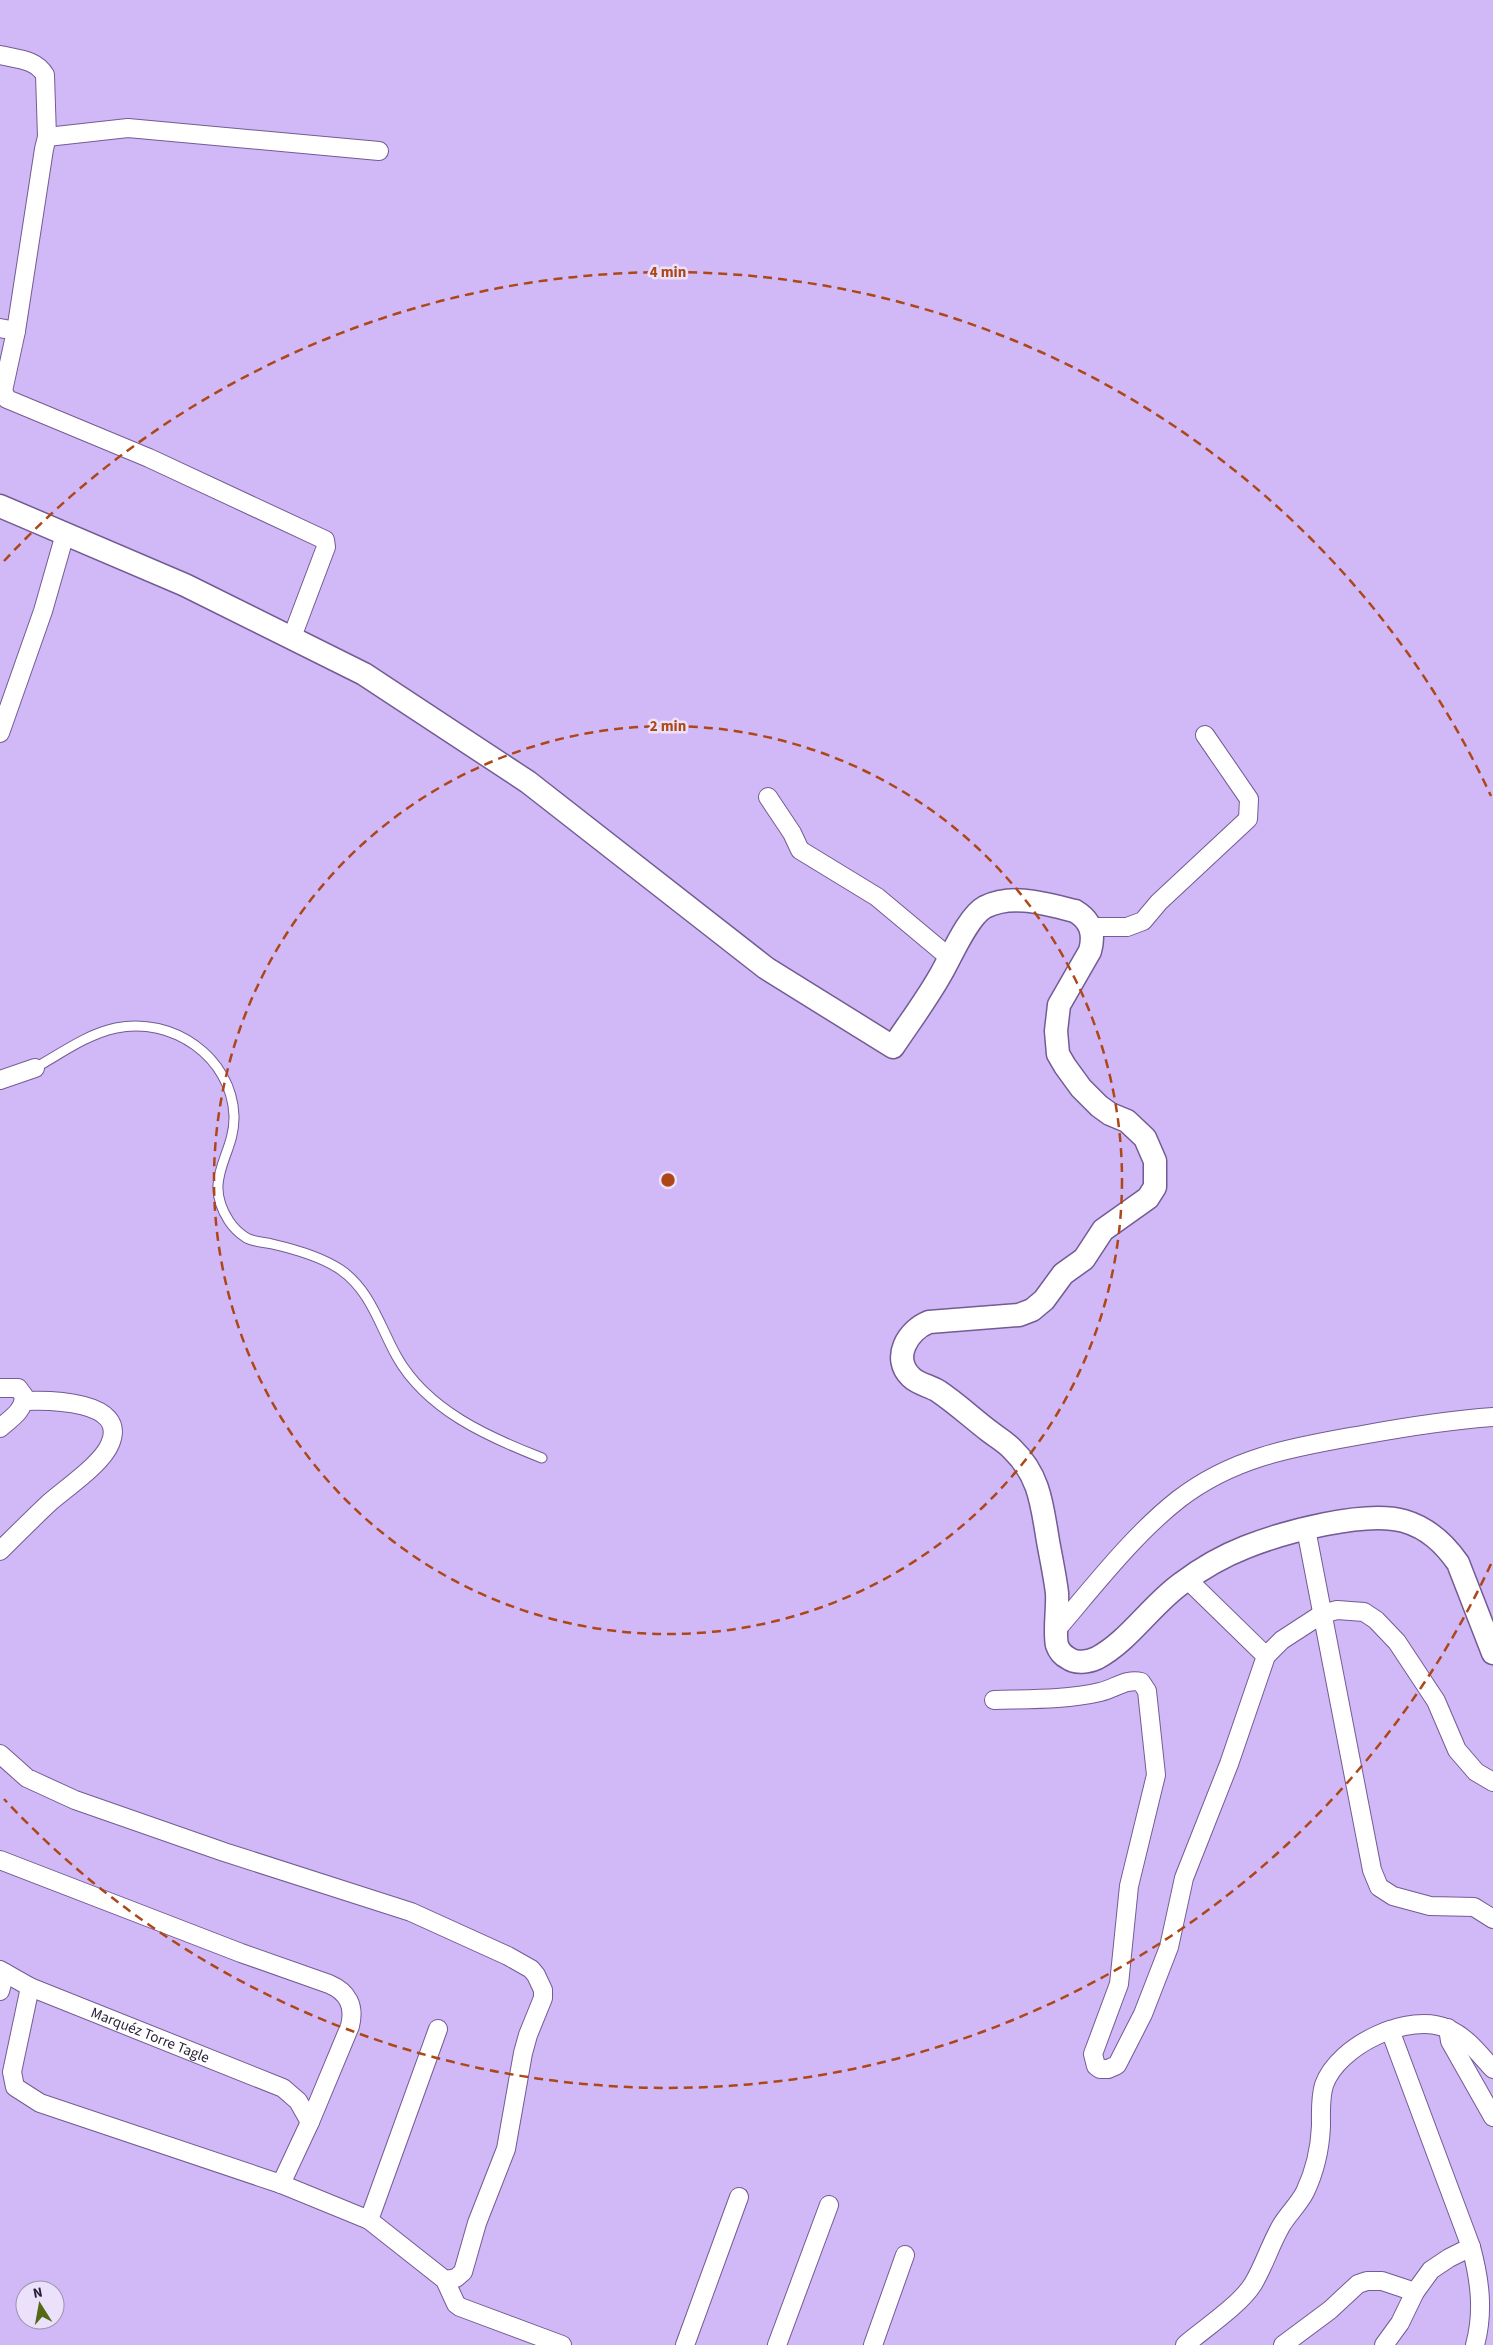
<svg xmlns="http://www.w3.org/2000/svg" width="1493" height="2345" viewBox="0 0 1493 2345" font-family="'Source Sans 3',sans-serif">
<rect width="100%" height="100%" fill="#d1b8f7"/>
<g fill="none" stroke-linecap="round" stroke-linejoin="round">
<g stroke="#735b93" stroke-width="11">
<path id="service" d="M35,1068C60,1054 87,1034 116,1028C172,1016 232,1057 234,1116C235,1156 201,1178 229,1221C233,1227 239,1233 245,1237C252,1242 264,1242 272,1244C294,1249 322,1257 341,1270C371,1291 380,1327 397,1357C427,1410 488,1437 542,1458"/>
</g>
<g stroke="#735b93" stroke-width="20">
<g id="minor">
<path d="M0,55C17,59 36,59 45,75L47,137"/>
<path d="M0,328L16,331"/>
<path d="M292,637L326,547L325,540L149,458L7,399L3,391L16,331L44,149L47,137L128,128L379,151"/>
<path d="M0,733L43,611L65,534"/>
<path d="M768,797L792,833L800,850L877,897L950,958"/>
<path d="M1091,927H1127L1143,921L1159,902L1248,819L1249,799L1205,735"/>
<path d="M0,1080L35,1068"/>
<path d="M0,1388H18L24,1396C24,1411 10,1419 0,1428"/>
<path d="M1306,1529L1372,1870L1379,1887L1393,1896L1430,1906L1474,1907L1493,1919"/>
<path d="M0,1551C16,1535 32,1519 49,1503C66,1488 102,1464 110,1444C129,1400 48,1400 24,1401"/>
<path d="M1187,1579L1266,1656"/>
<path d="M1058,1628C1094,1586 1135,1533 1179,1499C1235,1456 1295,1447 1362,1435C1406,1427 1449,1420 1493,1417"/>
<path d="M994,1700C1029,1699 1066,1700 1100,1692C1114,1689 1127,1678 1141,1682L1147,1691L1156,1775L1129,1886L1119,1984L1093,2054L1096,2066L1100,2069H1108L1117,2065L1143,2014L1169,1947L1184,1878L1229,1764L1266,1656L1282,1640L1322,1614L1337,1610L1364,1612L1376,1620L1397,1642L1436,1701L1457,1750L1476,1772L1493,1782"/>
<path d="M0,1754L27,1778L75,1800L224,1852L411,1912L508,1956L531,1969L536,1975L543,1990V1998L528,2035L523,2053L506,2149L477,2223L463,2272L456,2278L445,2280"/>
<path d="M0,1860L241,1953L329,1984C348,1992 355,2006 350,2026L310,2122"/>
<path id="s1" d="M0,1970L30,1987L283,2088L298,2101L310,2122L281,2184"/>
<path d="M30,1987L12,2072L15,2087L40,2103L281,2184L369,2220L445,2280L456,2304L460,2307L562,2345"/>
<path d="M0,1991L5,1973"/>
<path d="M1448,2028L1450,2041L1493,2117"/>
<path d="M1390,2030L1471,2247C1480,2280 1484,2312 1475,2345"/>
<path d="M369,2220L438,2029"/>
<path d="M685,2345L739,2197"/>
<path d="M777,2345L829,2205"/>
<path d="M873,2345L905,2255"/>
<path d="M1185,2345C1205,2328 1240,2305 1253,2284C1264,2266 1270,2245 1281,2226C1288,2214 1299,2204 1305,2192C1315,2171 1320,2149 1321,2126C1321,2113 1320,2098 1324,2085C1338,2045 1410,2011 1448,2029C1467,2037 1480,2055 1493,2069"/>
<path d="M1283,2345L1330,2310L1358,2284L1367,2281H1382L1415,2292"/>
<path d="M1384,2345L1400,2323L1415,2292L1431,2270L1449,2258L1471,2247"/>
</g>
</g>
<g stroke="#735b93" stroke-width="25">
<path id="tertiary" d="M0,506L185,585L364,674L528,782L766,968L893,1047C909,1023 927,999 941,974C951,957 968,916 985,907C1013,893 1046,904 1075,911C1090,920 1095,933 1090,951L1059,1005L1056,1031L1058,1054L1065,1066L1081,1088L1099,1106L1110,1114L1127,1121L1145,1138L1155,1161V1187L1148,1198L1103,1230L1084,1259L1063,1274L1044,1300L1032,1310L1019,1315L929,1322C908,1330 891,1358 911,1377C918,1384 930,1386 938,1391C956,1403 972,1418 989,1431C998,1438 1006,1442 1013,1450C1040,1476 1042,1506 1048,1541C1051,1558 1055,1576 1057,1593C1058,1607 1054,1633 1057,1645C1059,1651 1062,1655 1068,1658C1076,1664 1088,1662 1097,1658C1129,1641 1152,1604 1182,1583C1202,1568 1223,1556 1246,1547C1284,1532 1365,1510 1404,1521C1428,1528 1444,1543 1458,1563L1493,1653"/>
</g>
<use href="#service" stroke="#fff" stroke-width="9"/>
<use href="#minor" stroke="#fff" stroke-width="18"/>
<use href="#tertiary" stroke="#fff" stroke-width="22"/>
</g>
<g fill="none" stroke="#ae4718" stroke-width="2.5" stroke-dasharray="9 6">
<circle cx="668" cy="1180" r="454"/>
<path d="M1491 1564A908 908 0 0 1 4 1799M4 561A908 908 0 0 1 1491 796"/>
</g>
<g text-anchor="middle" stroke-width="5" stroke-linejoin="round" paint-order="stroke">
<g font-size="15" fill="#281e35" stroke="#ebe1fb">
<text dy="5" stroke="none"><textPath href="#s1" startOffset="164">Marquéz Torre Tagle</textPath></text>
</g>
</g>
<circle cx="668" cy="1180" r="8" fill="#ae4718" stroke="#ebe1fb" stroke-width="2.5"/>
<g font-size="15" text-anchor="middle" font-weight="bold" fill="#ae4718" stroke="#ebe1fb" stroke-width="5" stroke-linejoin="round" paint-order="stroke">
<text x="668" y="277">4 min</text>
<text x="668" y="731">2 min</text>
</g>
<g transform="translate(40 2305) rotate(349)"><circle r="24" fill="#ebe1fb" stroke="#9d93ac"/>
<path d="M0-4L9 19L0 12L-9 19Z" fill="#546816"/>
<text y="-8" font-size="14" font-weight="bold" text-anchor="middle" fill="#281e35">N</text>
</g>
</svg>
